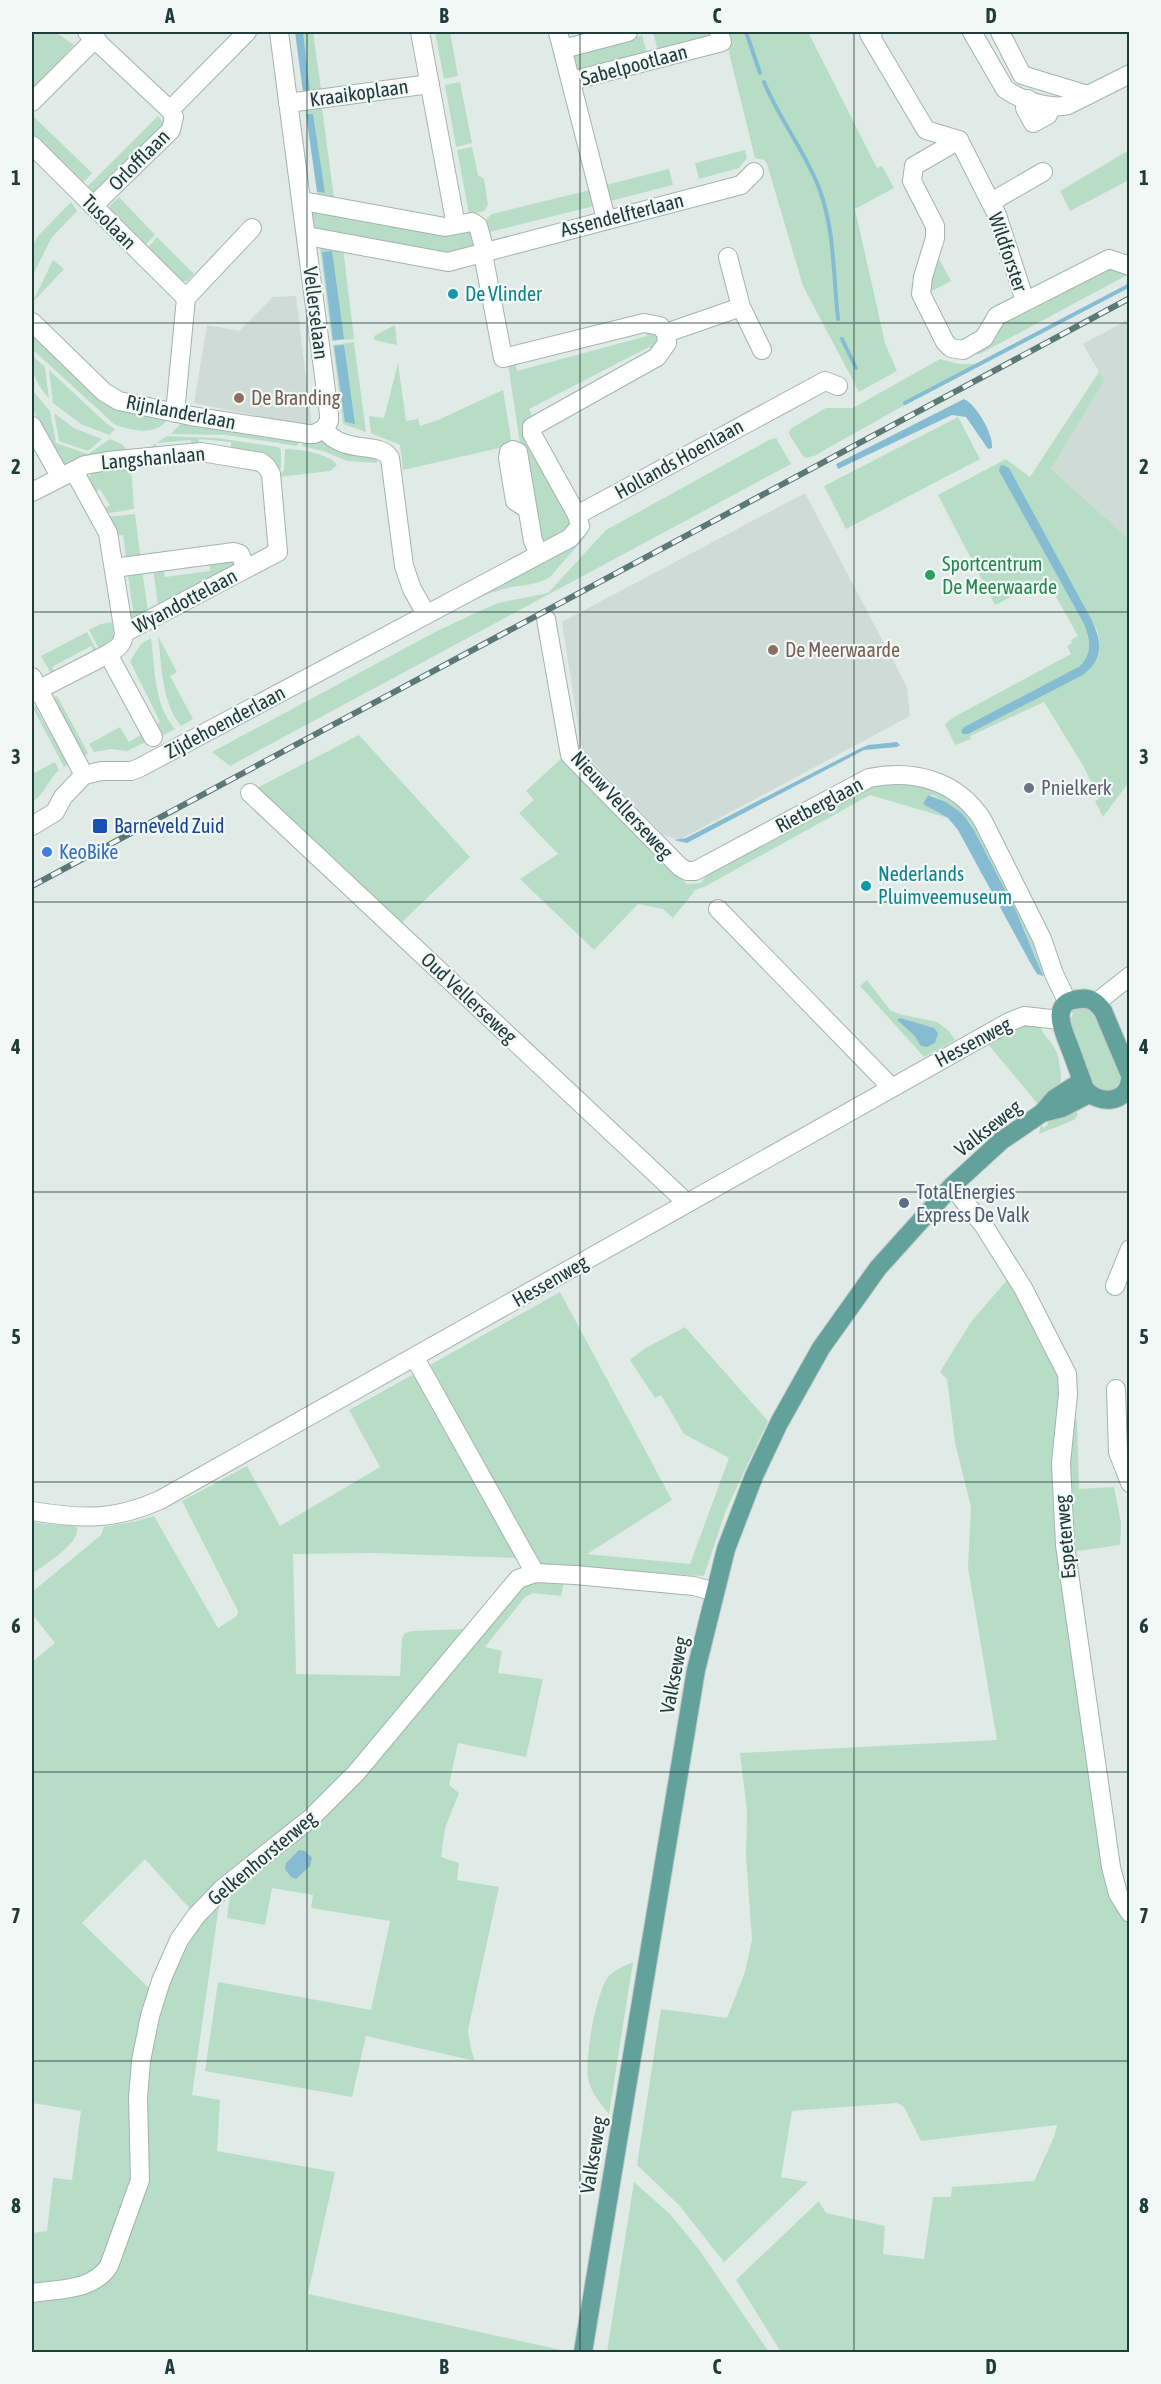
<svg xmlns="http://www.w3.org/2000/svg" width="1161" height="2384" viewBox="0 0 1161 2384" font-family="'Asap Condensed',sans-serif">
<rect width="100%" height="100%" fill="#e0ebe8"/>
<g fill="#cedbd7">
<path d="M296,296L312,427L194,403L207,325L239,331L273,297Z"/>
<path d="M1129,319V539L1051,469L1104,381L1083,344Z"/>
<path d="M805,493L907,687L910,716L679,840L663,835L582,751L562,622Z"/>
</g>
<g fill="#b8ddc7" fill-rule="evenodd">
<path d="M35,32H55L74,45L32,91V37Z"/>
<path d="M303,32H313L321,89L310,90Z"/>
<path d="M435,32H450L458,76L444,79Z"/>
<path d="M653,32H715L714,38L659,55Z"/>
<path d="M724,32H808L877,168L882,166L894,188L855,209L885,343L897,371L859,392L803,286L767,164L764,160L755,158Z"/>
<path d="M642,35L648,57L583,74L575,69L572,57L576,52Z"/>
<path d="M460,82L472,143L456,147L445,85Z"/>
<path d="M322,108L334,198L317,196V192L324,193L313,114H306L305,110Z"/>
<path d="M32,115L92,173L82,184L32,135Z"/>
<path d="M158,116L165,125L95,195L85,189Z"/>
<path d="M472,147L478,175L484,179L488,205L484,211L469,214L457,150Z"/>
<path d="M745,150L747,158L739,168L699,179L695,163Z"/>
<path d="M1129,150V180L1070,211L1060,191Z"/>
<path d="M669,169L673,185L610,201L606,185Z"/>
<path d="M590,190L594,206L486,233L484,221L492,214Z"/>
<path d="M119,197L155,235L144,246L109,210L110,205Z"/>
<path d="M71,202L77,211L52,237L32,277V247L38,236Z"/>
<path d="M311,208L468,226L479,245L448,258L314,233Z"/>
<path d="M157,237L194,274L187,281H181L147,249Z"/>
<path d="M325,244L343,248L354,339L332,341L320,248Z"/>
<path d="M938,257L951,281L926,294Z"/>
<path d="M53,260L64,269L32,303Z"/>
<path d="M1106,267L1129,274L980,354H963L995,328Z"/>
<path d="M395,325L397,345L374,340V336Z"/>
<path d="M32,330L65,364L168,417C160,437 130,431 114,424L32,349Z"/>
<path d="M644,330L653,331L659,339L654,352L649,347L529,409L533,418L523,426L572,525L568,532L543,546L531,517L508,364L515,362L517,371L647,336Z"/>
<path d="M354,342L366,432L343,424L333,345Z"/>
<path d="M32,355L45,367L49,399C37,384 31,374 32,355Z"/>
<path d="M940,359L958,364H978L814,456L806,458L803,456L789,434L790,429L826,408H853Z"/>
<path d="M398,363L406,421L418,419L420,426L438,420L503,390L512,445L403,470L400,445L371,433L369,416L384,418Z"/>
<path d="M49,370L107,424L115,429L109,435L81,424L53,403Z"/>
<path d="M1099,372L1104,381L1051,469L1129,539V782L1103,817L1095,801L1099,799L1084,767L1044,702L970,736L971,739L955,745L945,724L954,717L1071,654L1067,646L1072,643L1071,640L1078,636L1046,579L995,605L938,495L1006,459L1030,477ZM999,471L1097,630C1105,659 1093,669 1070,682L964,727L1080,666C1093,652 1090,640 1084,624Z"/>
<path d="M32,390L50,411L56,443L88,454L110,439L122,444L127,451L66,465C57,459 34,416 32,405C31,400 32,394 32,390Z"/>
<path d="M54,413L74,428L102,439L88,451L59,441Z"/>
<path d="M958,417L980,459L846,529L824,486Z"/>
<path d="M181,423H186L300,438L297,446L226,435L171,434Z"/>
<path d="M167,436L217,438L278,447L281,450V468L279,471L231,451V442L199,439L198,447H191V440L156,443V452L141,453Z"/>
<path d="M304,438L322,439L376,454L377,463L347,461L323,451L302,446Z"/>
<path d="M776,438L791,464L230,766L212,752L437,631L482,610L498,603L548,593L606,530L771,439Z"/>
<path d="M285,449C299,449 329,453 337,465L330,471L279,477L284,470Z"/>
<path d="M131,467L134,509L104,514L102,510L110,505L100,489L93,493L87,481L92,472Z"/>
<path d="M135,514L141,561L126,559L123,535L114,536L106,517Z"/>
<path d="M583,534L585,537L550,577C534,587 518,584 500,590C477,597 456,609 435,619Z"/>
<path d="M232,557L236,567L158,606L153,568L163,566L165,577L210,571V560Z"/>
<path d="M142,569L148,612L133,622L124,613L133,611L128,575Z"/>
<path d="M112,622C115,641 115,640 99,649L89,630L101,624Z"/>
<path d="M87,632L98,653L96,654L91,646L52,667L56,675L53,677L41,656Z"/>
<path d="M158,636L177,672L170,676L193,719L181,726C161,701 162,666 158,636Z"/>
<path d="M151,638C155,669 154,705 175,729L158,738L152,726L160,722L130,661L141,644Z"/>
<path d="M57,696L88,753L84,756L56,702L50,700Z"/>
<path d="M40,704L42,707L37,710L68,764L64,767L33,708Z"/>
<path d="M120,727L129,742L142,734L148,741L127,751L111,749L94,752L89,744Z"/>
<path d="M359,735L470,857L399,925L255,789Z"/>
<path d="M563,757L694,892L673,918L663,909L638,904L594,950L520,879L558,854L519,813L534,800L526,791Z"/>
<path d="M55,762L59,770C48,780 44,795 32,802V774Z"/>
<path d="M913,782L953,798L978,827L1049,974L1043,976L1016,911L974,830L963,814L933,795H928L923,804L948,818L870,795L706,886L693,891L687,884L701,883L709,871L877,783Z"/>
<path d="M867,980L890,1010L899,1014L937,1022L949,1031L955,1040L924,1057L860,986Z"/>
<path d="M1084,1007L1090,1009L1095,1014L1121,1076C1118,1090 1111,1091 1098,1090L1095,1086L1069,1023L1074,1011Z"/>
<path d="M1025,1025L1040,1026C1043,1035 1049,1039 1054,1047C1060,1056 1063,1080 1059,1091L1037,1103L987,1043Z"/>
<path d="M1073,1106L1078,1115L1074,1120L1039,1134L1041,1124L1044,1128L1048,1124L1047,1120Z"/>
<path d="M1007,1280L1049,1347L1062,1375L1056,1525L1129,1918V2352H781L736,2280L819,2201L826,2213L885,2226L883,2254L924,2259L933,2197H951L952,2187L1034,2181L1054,2137L1057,2125L921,2141L904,2107L897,2103L792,2111L781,2177L808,2182L724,2262L679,2205L637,2165L661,2009L727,2018L745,1972L752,1940L746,1856L747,1812L740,1753L997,1740L968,1568L971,1507L955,1443L947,1379L940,1372L971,1322Z"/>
<path d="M560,1292L672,1500L587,1554L690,1564L729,1458L684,1434L661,1395L655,1398L630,1360L644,1349L685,1327L768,1421L726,1510L704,1576L539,1566L534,1561L430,1365Z"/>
<path d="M414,1374L419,1377L516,1558L372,1553L293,1554L296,1674L400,1676L402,1638L405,1633L412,1631L466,1629L325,1796L191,1910L145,1859L82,1923L152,1991L136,2175L130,2201L94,2278L32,2288V2233L47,2231L53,2178L72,2180L81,2111L32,2103V1662L55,1643L32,1614V1592L101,1535L104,1527L137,1521L154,1516L218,1628L237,1616L238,1611L182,1501L247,1466L280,1526L380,1467L349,1410Z"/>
<path d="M1077,1419L1079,1489L1114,1487L1121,1523L1120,1545L1071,1552L1068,1517L1072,1421Z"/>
<path d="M32,1522L77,1527C81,1543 44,1565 32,1574Z"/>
<path d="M529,1580L564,1581L561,1596L533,1593L525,1597L485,1647L502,1651L498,1673L543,1679L526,1757L458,1743L449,1785L459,1793L445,1828L441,1857L459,1863L457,1880L499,1887L468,2030L471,2049L475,2061L366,2036L352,2097L205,2071L218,1982L371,2010L390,1921L311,1908L313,1895L272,1888L265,1925L227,1918L230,1896L236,1886Z"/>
<path d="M220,1898L192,2095L220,2100L217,2151L335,2172L308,2294L570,2352H32V2297L99,2288L125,2238L147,2165L149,2059L163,1998L198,1917Z"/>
<path d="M633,1962L609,2114C601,2104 593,2095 589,2083C583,2065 596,1990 609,1976C614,1970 625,1966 633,1962Z"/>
<path d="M634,2182L670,2214L700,2251L769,2352H607Z"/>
</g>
<g fill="#86bcd2">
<path d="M295,32H303L310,90L303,92Z"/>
<path d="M306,114H313L325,193L317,192Z"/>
<path d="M332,251L344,339L333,340L322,252Z"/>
<path d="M344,345L355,424L345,422L334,346Z"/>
<path d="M964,399C976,404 994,435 992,448L988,449L966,417L952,415L838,469L836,464Z"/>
<path d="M1003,465L1009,468L1090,617C1102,640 1105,658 1083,675L968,734H963L961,731L964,727L1080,666C1093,652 1090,640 1084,624L999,471L1000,466Z"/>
<path d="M897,742L900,745L897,747L864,750L687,843L674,840L686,838L859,749L868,745Z"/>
<path d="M928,795L946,802L963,814L974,830L1016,911L1043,976L1037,974L1031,964L958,830L948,818L923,804Z"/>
<path d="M900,1018L934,1028L938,1033L935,1043L927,1047L921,1046L914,1035L897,1020Z"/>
<path d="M299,1850L305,1851L312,1858L310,1866L296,1879L291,1877L285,1869L286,1863Z"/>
</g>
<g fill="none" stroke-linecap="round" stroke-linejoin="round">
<g stroke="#86bcd2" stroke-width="4">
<path d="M746,32L760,73"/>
<path d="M764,82C779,119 805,151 819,188C835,230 833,275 838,319"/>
<path d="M842,339L856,368"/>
<path d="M905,403L1130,285"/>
</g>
<g stroke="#a3b3b0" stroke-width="20">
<g id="minor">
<path d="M87,32L170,110"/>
<path d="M279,32L329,414V421L324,429"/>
<path d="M420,32L454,215"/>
<path d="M558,32L606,219"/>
<path d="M873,32L869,34L926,130L959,140L997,215L1025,301"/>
<path d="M972,32L1005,89C1020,100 1050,110 1068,105L1130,74"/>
<path d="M1000,32L1022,75L1088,95"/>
<path d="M563,49L628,32"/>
<path d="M571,81L722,42L719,32"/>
<path d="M1028,99L1025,108L1033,123L1048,115L1051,106"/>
<path d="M32,102L96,38"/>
<path d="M288,103L430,84"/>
<path d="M959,140L914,166L912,181L935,226V238L923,277L921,294L945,342L951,348L963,350L984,338L997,316L1109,259L1130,266"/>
<path d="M32,145L186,298"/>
<path d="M303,201L445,227L472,222L478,226L485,251"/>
<path d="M991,202L1043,172"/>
<path d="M93,206L171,130L174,117L170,110L247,32"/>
<path d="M307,236L448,262L741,185L754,172"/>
<path d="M483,254L503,358L644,323L660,326L666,333L741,307"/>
<path d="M728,257L741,307L762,350"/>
<path d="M32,322L104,392L119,401L191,416L308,434H314L324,429"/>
<path d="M175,413L186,298L252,228"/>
<path d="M32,426L60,476"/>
<path d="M324,429C344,456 379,440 390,458L404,566L412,589L426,614"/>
<path d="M32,492L85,465L108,461L201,452L261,462L267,467L271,474L278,552L124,633"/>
<path d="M526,508L515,501L508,458L509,452L513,450L518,452L533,541L539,554"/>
<path d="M577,515L532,434V427L657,357L667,343L666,333"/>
<path d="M114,568L234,552L240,554L246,569"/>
<path d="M546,619L570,755L680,867L687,871H695L869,778C913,769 956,780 982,819L1042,939L1054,974L1068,1003"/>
<path d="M108,654L153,737"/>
<path d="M32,677L84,775"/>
<path d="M32,693L108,654C118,648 123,645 124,633L108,533L74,471"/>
<path d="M250,793L687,1203"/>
<path d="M32,826L55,812L63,797L84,775L101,771H131L139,768L570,538L580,526L577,515L825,381L838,386"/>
<path d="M718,909L891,1087"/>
<path d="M1097,1002L1130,976"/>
<path d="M952,1186L984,1226L1023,1288L1067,1374L1068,1394L1061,1463L1065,1545L1111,1867L1118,1894L1130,1913"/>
<path d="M1115,1286L1130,1249"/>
<path d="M415,1358L535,1573"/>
<path d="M1116,1389L1118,1452L1130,1483"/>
<path d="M32,1511C80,1519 114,1521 160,1500L1009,1022L1024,1016L1060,1020"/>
<path d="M32,2293C58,2289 93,2291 109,2266L140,2180L138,2098L141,2061L150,2016L161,1981L179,1940L196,1916L223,1888L311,1818L356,1773L518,1579L535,1573L575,1575L694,1586L715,1592"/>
</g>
</g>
<g stroke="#c1c8c8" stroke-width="20">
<g id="major">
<path d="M1130,1075L1103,1011C1097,1003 1091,997 1079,999C1048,1002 1064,1032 1070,1048C1075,1062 1080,1075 1085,1089C1098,1105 1127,1104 1130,1080"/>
<path d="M1042,1113L1055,1098L1082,1081"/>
<path d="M583,2352L696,1670L726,1549L754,1476L779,1423L821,1348L878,1268L952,1186L1001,1141L1042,1113L1062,1108L1089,1094"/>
</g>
</g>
<use href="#minor" stroke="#fff" stroke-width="18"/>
<use href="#major" stroke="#63a29b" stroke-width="18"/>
<g stroke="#5b7874" stroke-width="6">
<path id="rail" d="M32,886L1130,298"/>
</g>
<use href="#rail" stroke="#f1f8f5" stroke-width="4" stroke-dasharray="11" stroke-linecap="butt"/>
</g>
<path fill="none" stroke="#203c39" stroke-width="1.5" stroke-opacity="0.55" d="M307,32V2352M580,32V2352M854,32V2352M32,323H1130M32,612H1130M32,902H1130M32,1192H1130M32,1482H1130M32,1772H1130M32,2061H1130"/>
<g fill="#0f9aa8" stroke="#f1f8f5" stroke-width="2">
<circle cx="453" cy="294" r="6"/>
<circle cx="866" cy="886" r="6"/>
</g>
<g fill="#8d6e63" stroke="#f1f8f5" stroke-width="2">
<circle cx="239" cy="398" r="6"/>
<circle cx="773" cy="650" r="6"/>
</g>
<circle fill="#2e9e5b" stroke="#f1f8f5" stroke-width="2" cx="930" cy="575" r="6"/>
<circle fill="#6b7280" stroke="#f1f8f5" stroke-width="2" cx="1029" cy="788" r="6"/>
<rect fill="#1a4fb4" stroke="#f1f8f5" stroke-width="2" x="92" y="818" width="16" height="16" rx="3"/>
<circle fill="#3f7fe0" stroke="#f1f8f5" stroke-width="2" cx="47" cy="852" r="6"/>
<circle fill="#5c6f8a" stroke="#f1f8f5" stroke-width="2" cx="904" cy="1203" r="6"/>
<g text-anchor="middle" stroke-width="4.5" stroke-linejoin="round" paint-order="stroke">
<g font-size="20" fill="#203c39" stroke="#f1f8f5">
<text transform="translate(634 65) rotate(-15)" y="7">Sabelpootlaan</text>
<text transform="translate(359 93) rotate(-8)" y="7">Kraaikoplaan</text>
<text transform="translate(139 160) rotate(-45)" y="7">Orlofflaan</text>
<text transform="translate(622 215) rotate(-14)" y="7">Assendelfterlaan</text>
<text transform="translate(109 222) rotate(45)" y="7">Tusolaan</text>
<text transform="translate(1008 252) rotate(71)" y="7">Wildforster</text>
<text transform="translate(316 313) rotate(83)" y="7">Vellerselaan</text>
<text transform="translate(181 412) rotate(11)" y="7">Rijnlanderlaan</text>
<text transform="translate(153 458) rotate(-5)" y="7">Langshanlaan</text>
<text transform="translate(679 459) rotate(-29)" y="7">Hollands Hoenlaan</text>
<text transform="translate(185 601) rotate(-28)" y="7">Wyandottelaan</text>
<text transform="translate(225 722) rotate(-28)" y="7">Zijdehoenderlaan</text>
<text transform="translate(622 805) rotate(47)" y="7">Nieuw Vellerseweg</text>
<text transform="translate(819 805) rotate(-28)" y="7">Rietberglaan</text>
<text transform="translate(469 998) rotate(43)" y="7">Oud Vellerseweg</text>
<text transform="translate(973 1042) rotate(-28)" y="7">Hessenweg</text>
<text transform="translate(988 1128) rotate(-38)" y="7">Valkseweg</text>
<text transform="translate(550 1281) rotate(-30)" y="7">Hessenweg</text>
<text transform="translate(1065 1537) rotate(-95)" y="7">Espeterweg</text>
<text transform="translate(674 1675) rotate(-79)" y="7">Valkseweg</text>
<text transform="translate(262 1858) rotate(-40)" y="7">Gelkenhorsterweg</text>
<text transform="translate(593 2155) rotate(-81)" y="7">Valkseweg</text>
</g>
<g font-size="20" fill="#0d838f" stroke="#f1f8f5" text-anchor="start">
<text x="465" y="301">De Vlinder</text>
<text x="878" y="881">Nederlands<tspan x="878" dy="23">Pluimveemuseum</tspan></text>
</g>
<g font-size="20" fill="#785e54" stroke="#f1f8f5" text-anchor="start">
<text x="251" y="405">De Branding</text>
<text x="785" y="657">De Meerwaarde</text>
</g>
<g font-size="20" fill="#27864d" stroke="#f1f8f5" text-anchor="start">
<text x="942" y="571">Sportcentrum<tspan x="942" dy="23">De Meerwaarde</tspan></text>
</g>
<g font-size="20" fill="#5b616d" stroke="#f1f8f5" text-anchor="start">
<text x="1041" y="795">Pnielkerk</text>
</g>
<g font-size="20" fill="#164399" stroke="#f1f8f5" text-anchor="start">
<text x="114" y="833">Barneveld Zuid</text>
</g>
<g font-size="20" fill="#366cbe" stroke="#f1f8f5" text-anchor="start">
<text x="59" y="859">KeoBike</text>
</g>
<g font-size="20" fill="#4e5e75" stroke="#f1f8f5" text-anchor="start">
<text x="916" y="1199">TotalEnergies<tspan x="916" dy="23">Express De Valk</tspan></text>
</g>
</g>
<rect width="1161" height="2384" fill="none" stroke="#f1f8f5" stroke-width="66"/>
<rect x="33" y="33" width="1095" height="2318" fill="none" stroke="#203c39" stroke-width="2"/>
<g font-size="20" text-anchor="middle" font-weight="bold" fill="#203c39">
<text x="170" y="23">A</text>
<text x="444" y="23">B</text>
<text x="717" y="23">C</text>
<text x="991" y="23">D</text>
<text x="16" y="185">1</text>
<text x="1144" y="185">1</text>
<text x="16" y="474">2</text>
<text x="1144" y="474">2</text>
<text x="16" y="764">3</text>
<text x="1144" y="764">3</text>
<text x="16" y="1054">4</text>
<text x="1144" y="1054">4</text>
<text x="16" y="1344">5</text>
<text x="1144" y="1344">5</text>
<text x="16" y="1633">6</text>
<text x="1144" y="1633">6</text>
<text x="16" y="1923">7</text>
<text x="1144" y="1923">7</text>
<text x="16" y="2213">8</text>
<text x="1144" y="2213">8</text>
<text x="170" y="2374">A</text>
<text x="444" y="2374">B</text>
<text x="717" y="2374">C</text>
<text x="991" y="2374">D</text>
</g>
</svg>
